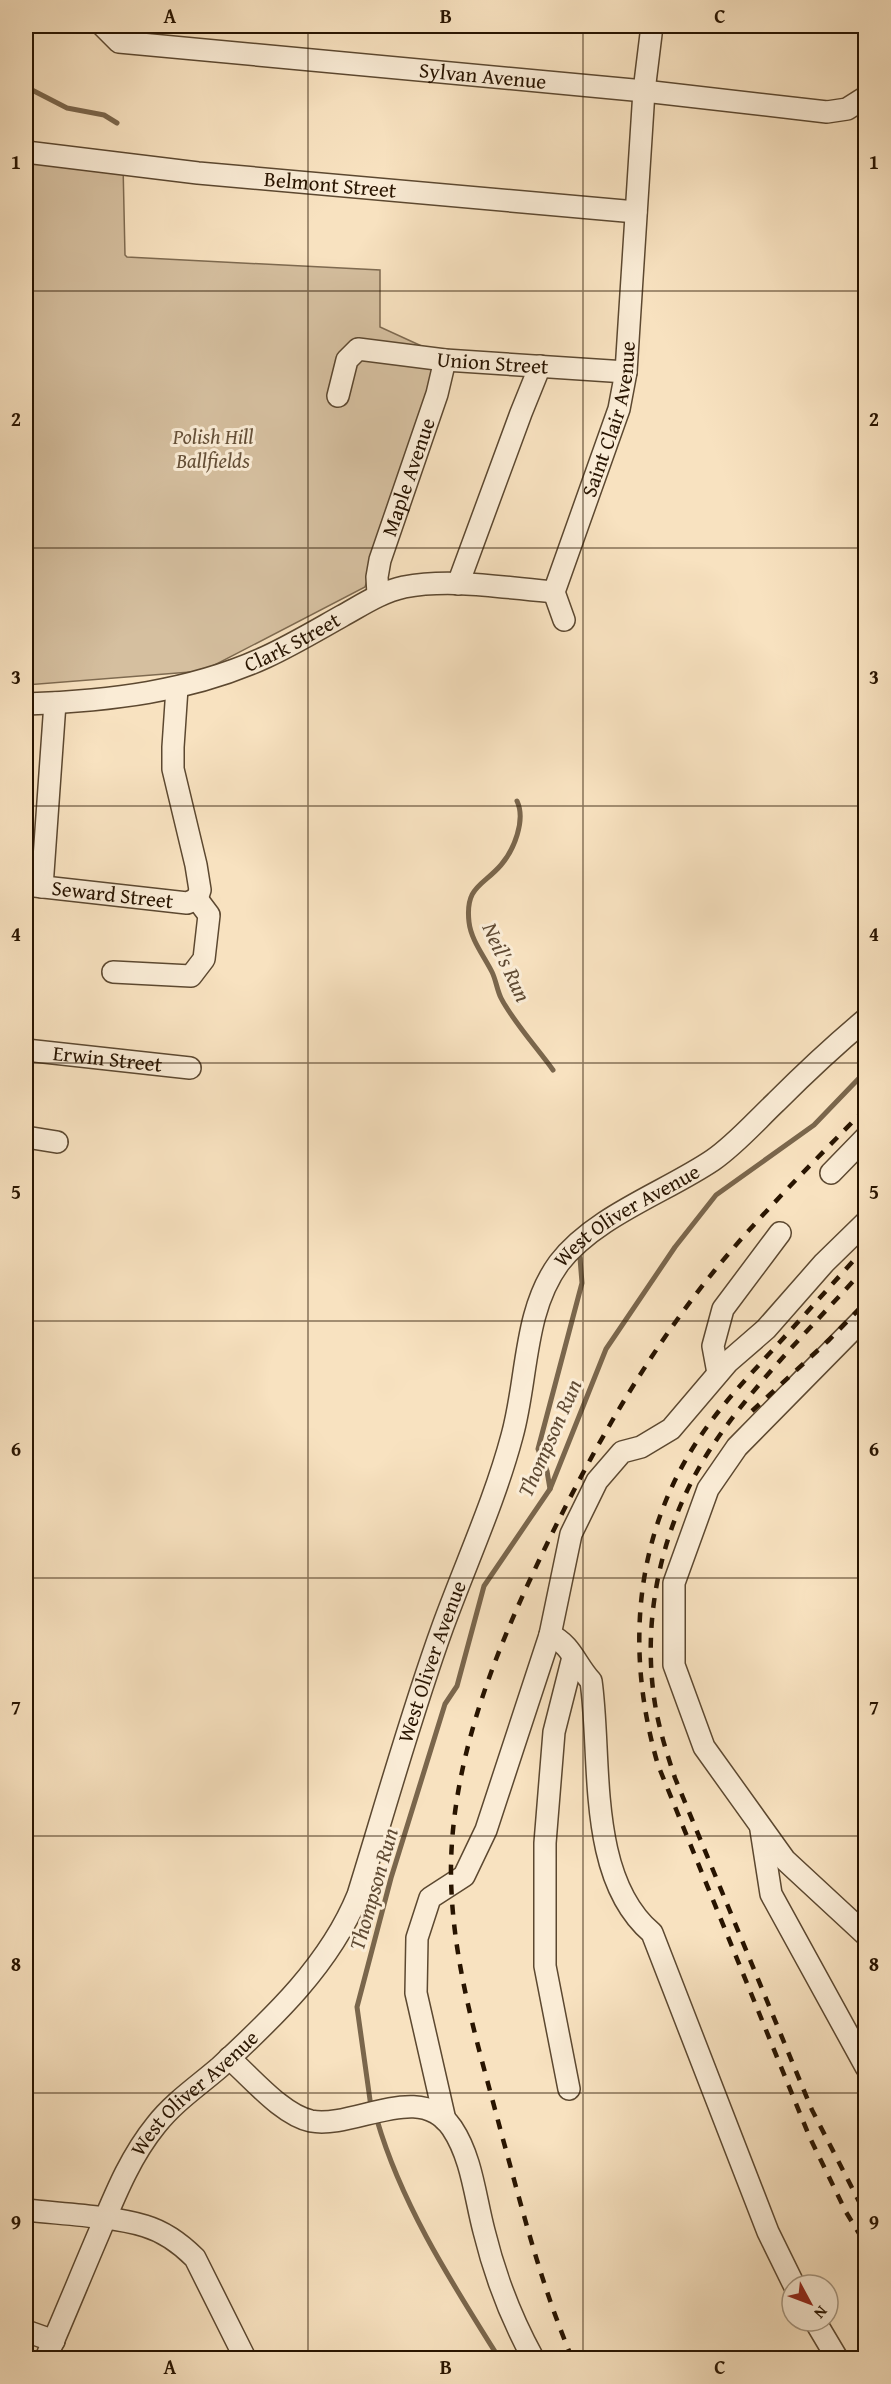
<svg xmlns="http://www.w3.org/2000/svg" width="891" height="2384" viewBox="0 0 891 2384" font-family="'Gentium Book Plus',serif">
<rect width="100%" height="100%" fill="#f8e2c0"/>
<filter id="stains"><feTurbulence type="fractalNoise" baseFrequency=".00333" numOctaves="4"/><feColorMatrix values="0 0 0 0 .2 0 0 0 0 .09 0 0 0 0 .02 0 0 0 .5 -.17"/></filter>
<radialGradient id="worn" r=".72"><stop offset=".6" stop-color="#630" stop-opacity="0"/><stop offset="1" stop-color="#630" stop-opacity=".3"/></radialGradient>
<path fill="#d5bf9f" stroke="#7e6a50" stroke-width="1.5" d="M26,158L123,164L125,255L127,257L380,270V327L439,354L365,587L203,671L26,685Z"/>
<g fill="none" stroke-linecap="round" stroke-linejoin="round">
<g stroke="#7a664c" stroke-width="5">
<path d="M26,71L32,90L67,108L104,115L117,123"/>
<path d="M517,801C526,820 514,850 501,865C483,886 465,886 469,922C471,940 484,956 492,972C496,980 497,990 501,998C512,1020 538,1049 553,1070"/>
<path d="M550,1489L547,1471L538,1449L582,1283L580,1258"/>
<path d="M371,2107L357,2007L391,1878L445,1704L457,1686L484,1586L550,1489L606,1349L675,1247L716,1195L814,1125L866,1071"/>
<path d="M377,2120C402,2206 452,2283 499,2358"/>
</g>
<g stroke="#5c4830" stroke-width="24">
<g id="minor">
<path id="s1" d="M103,26L119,42L644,91L827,112L847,109L866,97"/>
<path id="s2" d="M26,152L198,173L636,212"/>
<path id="s3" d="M338,396L347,360L358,349L445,360L626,372"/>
<path d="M458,584L521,413L540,366"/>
<path id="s4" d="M378,595L377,577L380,560L437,394L445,360"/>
<path id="s5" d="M564,620L554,592L619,409L626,372L644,91L652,26"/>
<path d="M177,688L173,747V769L196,865L200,890L197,899"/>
<path id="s6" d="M26,704C108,701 190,692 266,657C292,645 317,630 342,616C362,605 381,592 404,587C452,578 506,588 554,592"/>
<path id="s7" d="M26,885L187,903L197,899"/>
<path d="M42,887L55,703"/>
<path d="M113,972L191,976L204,959L209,915L197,899"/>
<path id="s8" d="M26,1050L190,1068"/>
<path d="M26,1137L57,1142"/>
<path d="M831,1173L866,1137"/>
<path d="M866,1316L737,1447L708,1489L674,1583V1665L704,1747L785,1860L866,1935"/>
<path d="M718,1373L713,1346L723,1309L780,1233"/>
<path d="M550,1635C571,1644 576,1665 591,1681C602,1758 586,1877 652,1933L768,2232L794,2285"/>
<path d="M761,1830L771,1894L866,2067"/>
<path d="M229,2058C251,2077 282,2115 311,2121C355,2129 420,2080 452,2128C472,2158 475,2197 484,2231C495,2276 511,2318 533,2358"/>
<path d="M569,2089L545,1966V1843L554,1732L573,1657"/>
<path d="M445,2120L416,1993L417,1938L430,1898L464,1876L486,1830L550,1635L571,1534L597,1481L622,1452L641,1447L671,1429L728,1362L766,1329L824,1263L866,1222"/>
<path d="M26,2210C61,2214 112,2216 145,2226C165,2232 181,2244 195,2258L245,2358"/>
<path d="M815,2321L837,2358"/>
<path d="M26,2331L54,2341"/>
<path id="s9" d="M46,2358C64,2317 81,2275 99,2233C115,2195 130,2157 156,2125C174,2102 198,2086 220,2067C274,2017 330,1964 358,1895C386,1805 411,1714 443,1626C466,1563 495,1500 512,1436C528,1379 523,1312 559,1263C595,1216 666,1192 713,1160C736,1144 756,1121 776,1102C805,1073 835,1045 866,1019"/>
</g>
</g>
<use href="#minor" stroke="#faecd6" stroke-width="21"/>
<g stroke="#281400" stroke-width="4.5" stroke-dasharray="10 10" stroke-linecap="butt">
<path d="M866,1247C833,1283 801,1319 768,1355C749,1376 729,1397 712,1420C635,1522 623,1645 658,1765L810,2138L846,2212L866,2245"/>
<path d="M866,1267C814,1325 751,1386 709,1451C662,1525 641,1617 655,1704C659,1729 667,1754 675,1778L812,2110L866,2215"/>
<path d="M752,1411L829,1340L866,1302"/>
<path d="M572,2358C541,2285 522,2208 501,2132C478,2044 450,1957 451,1865C453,1753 498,1645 546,1546C589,1457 637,1372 696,1294C747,1227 808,1168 866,1108"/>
</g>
</g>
<path fill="none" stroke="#281400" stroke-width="1.5" stroke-opacity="0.55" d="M308,26V2358M583,26V2358M26,291H866M26,548H866M26,806H866M26,1063H866M26,1321H866M26,1578H866M26,1836H866M26,2093H866"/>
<g text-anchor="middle" stroke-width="6" stroke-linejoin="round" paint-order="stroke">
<g font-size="21" fill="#281400" stroke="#faecd6">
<text dy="7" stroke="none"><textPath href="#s1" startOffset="388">Sylvan Avenue</textPath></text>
<text dy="7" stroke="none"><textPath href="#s2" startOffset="306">Belmont Street</textPath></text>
<text dy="7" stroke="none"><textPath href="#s3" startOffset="188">Union Street</textPath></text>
<text dy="7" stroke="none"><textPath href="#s5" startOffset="212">Saint Clair Avenue</textPath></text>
<text dy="7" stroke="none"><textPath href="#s4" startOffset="123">Maple Avenue</textPath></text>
<text dy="7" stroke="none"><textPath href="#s6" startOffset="276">Clark Street</textPath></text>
<text dy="7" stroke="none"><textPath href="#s7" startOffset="87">Seward Street</textPath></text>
<text dy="7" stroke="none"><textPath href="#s8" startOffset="82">Erwin Street</textPath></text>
<text dy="7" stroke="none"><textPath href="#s9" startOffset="1316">West Oliver Avenue</textPath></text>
<text dy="7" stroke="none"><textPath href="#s9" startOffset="812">West Oliver Avenue</textPath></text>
<text dy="7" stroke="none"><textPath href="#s9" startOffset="308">West Oliver Avenue</textPath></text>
</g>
<g font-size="21" font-style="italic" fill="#655038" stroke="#faecd6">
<text x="213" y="444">Polish Hill<tspan x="213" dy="24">Ballfields</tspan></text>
</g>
<g font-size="22" font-style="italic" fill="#5f4a33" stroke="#faecd6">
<text transform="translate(507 962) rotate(65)" y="8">Neil's Run</text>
<text transform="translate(549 1438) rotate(-66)" y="8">Thompson Run</text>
<text transform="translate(373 1889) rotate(-74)" y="8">Thompson Run</text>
</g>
</g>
<rect width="891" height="2384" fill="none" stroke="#f8e2c0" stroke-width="66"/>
<g transform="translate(810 2303) rotate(131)"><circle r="28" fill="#faecd6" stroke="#a69680" stroke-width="1.5"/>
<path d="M0-4.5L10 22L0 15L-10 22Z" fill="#8f2418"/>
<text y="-9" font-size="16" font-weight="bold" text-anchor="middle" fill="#281400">N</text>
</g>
<rect x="33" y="33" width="825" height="2318" fill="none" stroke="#281400" stroke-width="2"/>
<g font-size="20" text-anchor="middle" font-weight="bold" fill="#281400">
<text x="170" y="23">A</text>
<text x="446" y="23">B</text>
<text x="720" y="23">C</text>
<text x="16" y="169">1</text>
<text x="874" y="169">1</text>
<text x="16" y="426">2</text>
<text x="874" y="426">2</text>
<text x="16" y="684">3</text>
<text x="874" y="684">3</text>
<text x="16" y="941">4</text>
<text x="874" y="941">4</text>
<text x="16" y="1199">5</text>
<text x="874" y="1199">5</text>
<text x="16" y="1456">6</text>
<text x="874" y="1456">6</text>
<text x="16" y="1714">7</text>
<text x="874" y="1714">7</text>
<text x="16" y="1971">8</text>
<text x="874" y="1971">8</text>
<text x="16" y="2229">9</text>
<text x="874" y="2229">9</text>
<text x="170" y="2374">A</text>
<text x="446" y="2374">B</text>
<text x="720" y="2374">C</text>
</g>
<rect width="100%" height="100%" filter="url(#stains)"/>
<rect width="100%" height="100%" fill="url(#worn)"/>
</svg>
